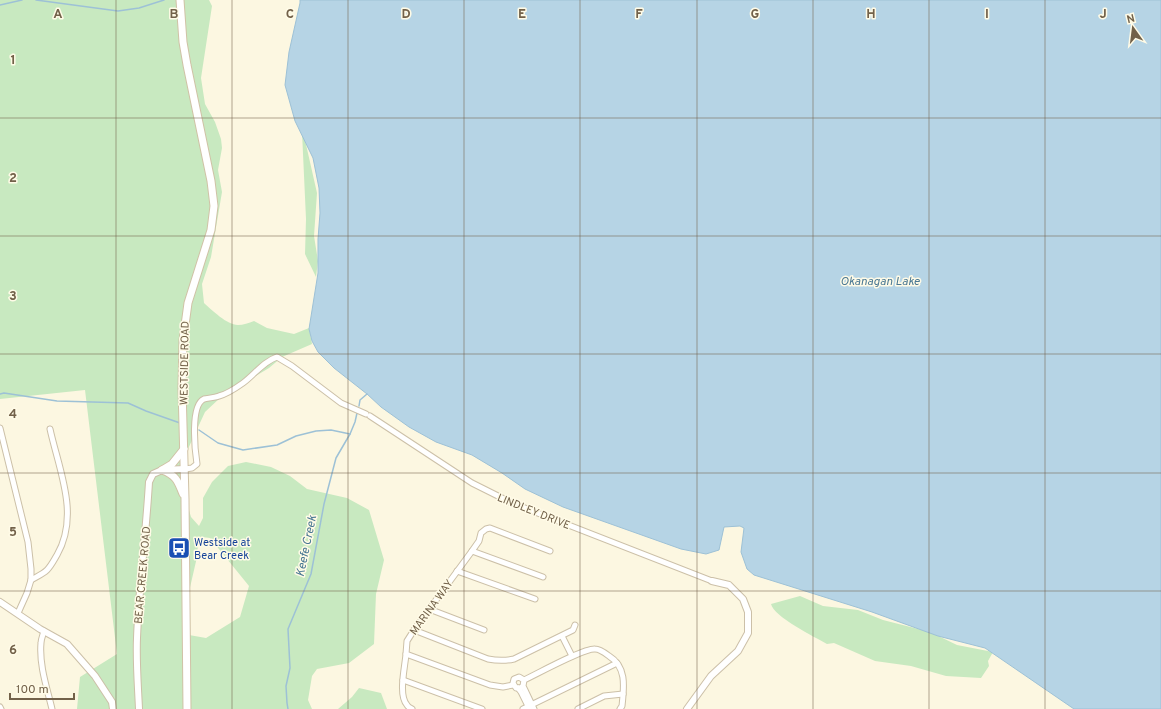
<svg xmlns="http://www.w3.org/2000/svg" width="1161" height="709" viewBox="0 0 1161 709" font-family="Overpass,sans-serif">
<rect width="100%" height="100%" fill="#fcf7e1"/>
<g fill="#c8e9c0" fill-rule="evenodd">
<path d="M0,0H209L212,6L201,78L205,104L215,122L221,139L222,148L218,170L222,192L211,257L202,284L204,303C212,310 227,325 238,325C243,325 249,323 254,321L267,328L294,334L309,328L312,344L282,357L269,368L221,397L205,412L182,462L180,480L191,517L199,526L203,518V498L212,482L228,466L246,462L271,467L290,476L307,489L347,498L369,510L384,560L376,594L374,644L349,663L317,669L312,676L308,700L312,709H77L80,677L117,654L85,390L0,399ZM202,537L210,538L249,586L240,617L206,638L189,635L183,618L197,557L198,544Z"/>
<path d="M302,132L305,140L317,193L314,236L318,261L316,277L305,254L306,219Z"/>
<path d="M800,596L823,606L858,610L883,620L930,632L957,645L993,652L988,661L989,666L981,678L946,676L911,666L875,661L834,643L827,644C815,637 774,617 771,604Z"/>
<path d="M359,688L381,693L387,709H338L352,697Z"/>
</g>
<path fill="#b6d4e5" stroke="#9dc1d6" d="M300,0H1161V709H1074L985,648L938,636L872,612L754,575L747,569L741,552L744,528L740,526L724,527L719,550L706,554L681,549L563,507L525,489L502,473L472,455L436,442L409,427L381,407L367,394L334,368L318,352L312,341L309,329L318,273V239L320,213L319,188L313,158L295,121L285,85L289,52L300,3Z"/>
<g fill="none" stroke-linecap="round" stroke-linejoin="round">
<g stroke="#9dc1d6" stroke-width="1.5">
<path d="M36,0L118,11L139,8L164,0"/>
<path d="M0,5L22,0"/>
<path d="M0,394L4,393L57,401L128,403L146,411L180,423"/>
<path d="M359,406L360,400L367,394"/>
<path d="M199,430L218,443L243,450L277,445L296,436L316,431L331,430L350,434"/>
<path d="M288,709L287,703L286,686L290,668L288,629L311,574L324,504L336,458L350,434L355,422L357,413"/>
</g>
<g stroke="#ccc0a8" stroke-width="7">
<g id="minor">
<path d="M370,416L472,483L512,503L712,581"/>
<path d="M0,428L28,542L31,569V580L27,593L18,613"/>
<path d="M185,469L192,468L197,464C195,451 190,405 204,399C208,398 214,398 219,396C227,394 236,388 243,383C254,375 264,361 277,357L292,366L341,403L366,414"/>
<path d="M472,551L543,577"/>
<path d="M457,571L535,599"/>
<path d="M31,580C36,577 43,574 47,570C51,566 54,560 57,555C80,515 59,470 50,429"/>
<path d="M429,609L484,630"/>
<path d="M414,630L488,659C498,661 505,661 514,659L573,630L575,625"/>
<path d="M44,631C43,635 41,639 41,643C39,665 47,688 52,709"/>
<path d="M562,636L572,656"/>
<path d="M406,654C405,667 398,695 407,705C408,707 410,708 412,709"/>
<path d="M403,680L482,709"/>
<path d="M524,680C537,674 584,648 595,649C600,649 605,653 609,656C627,667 624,687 622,706L620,709"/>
<path d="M513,685L503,687L490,685L406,654L407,641L414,630L472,551L479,541L481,533L486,529L490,528L550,551"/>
<path d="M523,686L520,688H516L513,683L514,679L519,677L524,680L523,686L525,690L534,709"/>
<path d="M518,688L521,692L529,708"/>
<path d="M0,707L1,709"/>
<path d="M523,709L617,663"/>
<path d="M578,709L604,696L623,694"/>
</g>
</g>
<g stroke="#ccc0a8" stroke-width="8">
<g id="tertiary">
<path d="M0,602L40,629L67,644L95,676L112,702L113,709"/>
<path d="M139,709C138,686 136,662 137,638C139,586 146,534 149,482L153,474L162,470L185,469"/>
<path d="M687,709L711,676L738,651L748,633V612L743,599L729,585L712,581"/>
</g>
</g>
<g stroke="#d0c2a6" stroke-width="9">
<g id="secondary">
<path d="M180,0L183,42L187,65L211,181L214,206L211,230L188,303L183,340L182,388L185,499L187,709"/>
<path d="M162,470C176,475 178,481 183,494"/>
<path d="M162,470L172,464L184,449"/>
</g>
</g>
<use href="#minor" stroke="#fff" stroke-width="5"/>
<use href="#tertiary" stroke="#fff" stroke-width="6"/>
<use href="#secondary" stroke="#fff" stroke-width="7"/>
</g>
<path fill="none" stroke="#726149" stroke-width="1" stroke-opacity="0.55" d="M116,0V709M232,0V709M348,0V709M464,0V709M580,0V709M697,0V709M813,0V709M929,0V709M1045,0V709M0,118H1161M0,236H1161M0,354H1161M0,473H1161M0,591H1161"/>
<defs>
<g id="bus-square" transform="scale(1.15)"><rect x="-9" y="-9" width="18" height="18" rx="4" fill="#1a4fb4" stroke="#fffbe7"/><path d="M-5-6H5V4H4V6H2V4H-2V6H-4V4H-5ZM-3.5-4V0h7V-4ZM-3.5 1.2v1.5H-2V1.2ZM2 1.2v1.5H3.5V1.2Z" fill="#fff"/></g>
</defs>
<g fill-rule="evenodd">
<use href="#bus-square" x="179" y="548"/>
</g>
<g text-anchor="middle" stroke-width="3" stroke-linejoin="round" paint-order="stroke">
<g font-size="11" fill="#726149" stroke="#fffbe7">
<text transform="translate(184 363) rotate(-89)" y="4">WESTSIDE ROAD</text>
<text transform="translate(534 511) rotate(22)" y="4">LINDLEY DRIVE</text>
<text transform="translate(142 575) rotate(-85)" y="4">BEAR CREEK ROAD</text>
<text transform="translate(431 607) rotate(-54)" y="4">MARINA WAY</text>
</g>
<g font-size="11" fill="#164399" stroke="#fffbe7" text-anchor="start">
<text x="194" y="546">Westside at<tspan x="194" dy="13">Bear Creek</tspan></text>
</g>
<g font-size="12" font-style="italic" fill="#497793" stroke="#fffbe7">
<text x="880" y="285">Okanagan Lake</text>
<text transform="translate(306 546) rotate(-78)" y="4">Keefe Creek</text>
</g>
</g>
<g font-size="13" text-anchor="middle" font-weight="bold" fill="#726149" stroke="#fffbe7" stroke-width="3" stroke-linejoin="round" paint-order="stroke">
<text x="58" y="18">A</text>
<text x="174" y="18">B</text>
<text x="290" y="18">C</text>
<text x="406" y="18">D</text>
<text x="522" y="18">E</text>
<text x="639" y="18">F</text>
<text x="755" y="18">G</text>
<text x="871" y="18">H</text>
<text x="987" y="18">I</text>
<text x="1103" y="18">J</text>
<text x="13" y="64">1</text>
<text x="13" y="182">2</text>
<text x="13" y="300">3</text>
<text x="13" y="418">4</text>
<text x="13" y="536">5</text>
<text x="13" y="654">6</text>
</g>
<g transform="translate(1133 28) rotate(346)" stroke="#fffbe7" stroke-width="3" paint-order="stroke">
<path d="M0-3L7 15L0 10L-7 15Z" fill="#726149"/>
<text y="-6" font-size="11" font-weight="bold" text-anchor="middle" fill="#726149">N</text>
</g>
<path d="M10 693v6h64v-6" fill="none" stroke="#726149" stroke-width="2"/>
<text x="16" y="693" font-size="12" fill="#726149" stroke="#fffbe7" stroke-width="3" paint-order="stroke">100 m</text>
</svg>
